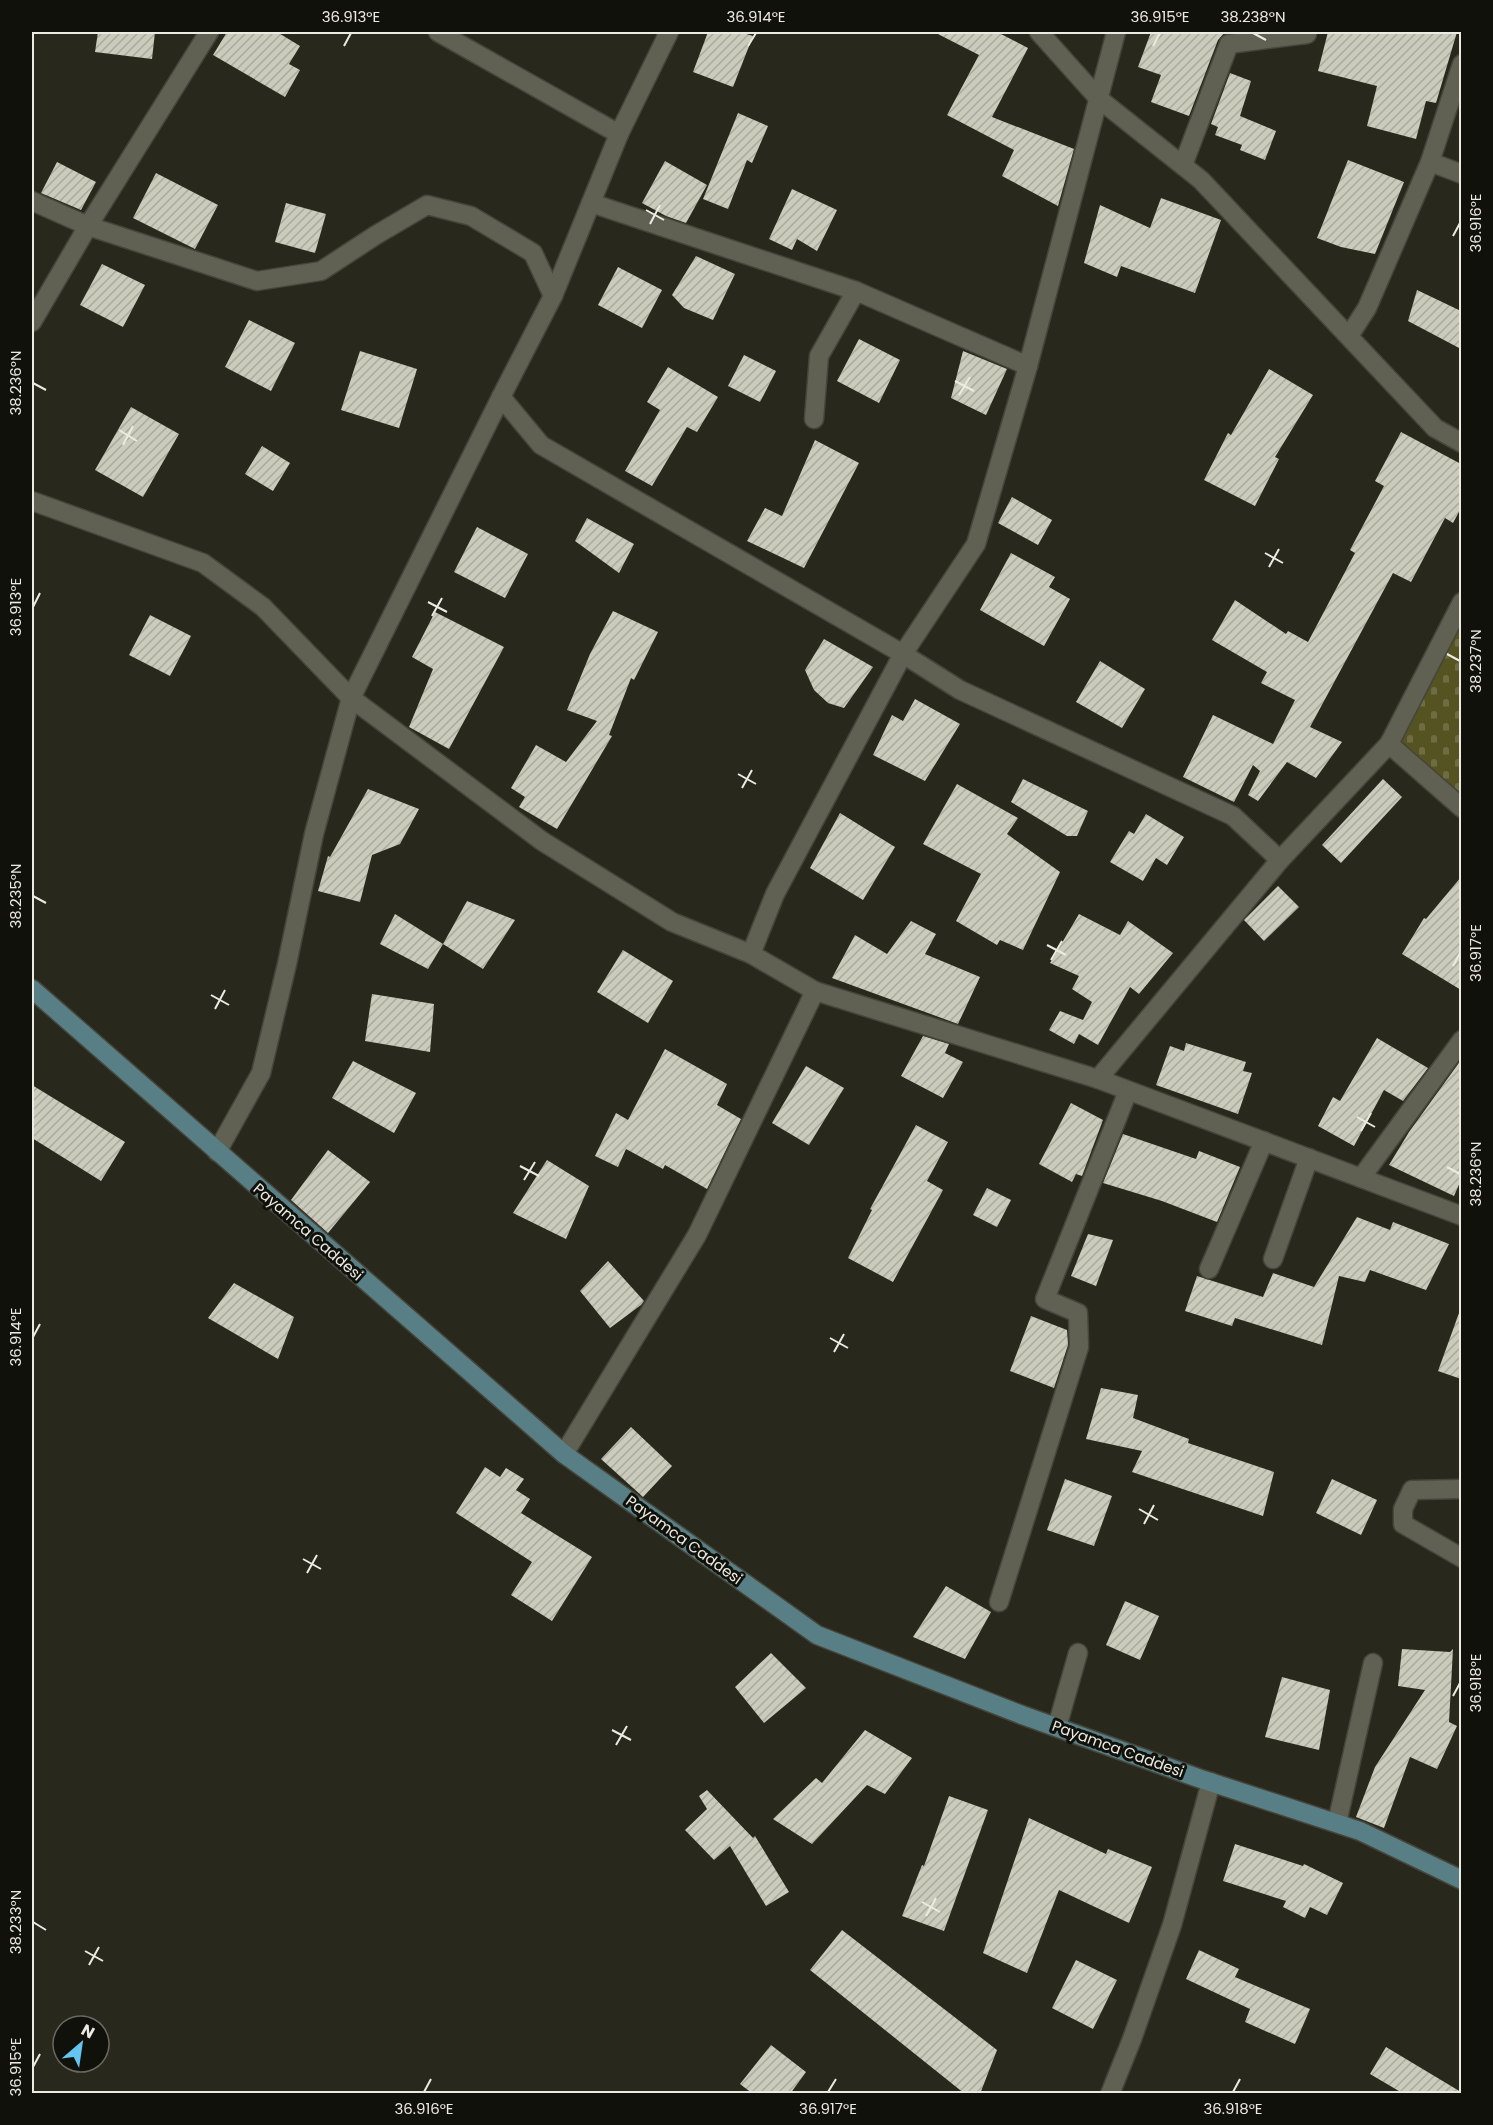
<svg xmlns="http://www.w3.org/2000/svg" width="1493" height="2125" viewBox="0 0 1493 2125" font-family="Poppins,sans-serif">
<defs>
<pattern id="cemetery-stones" width="16" height="16" patternUnits="userSpaceOnUse" patternTransform="scale(1.5)"><rect width="16" height="16" fill="#555322"/><path d="M2 7V4a2 2 0 0 1 4 0v3zM10 15v-3a2 2 0 0 1 4 0v3z" fill="#6e6c42"/></pattern>
<pattern id="building-hatch" width="6" height="6" patternUnits="userSpaceOnUse" patternTransform="scale(1.5)"><rect width="6" height="6" fill="#cbcbbb"/><path d="M-1 1l2-2M0 6l6-6M5 7l2-2" fill="none" stroke="#aaaa9d"/></pattern>
</defs>
<rect width="100%" height="100%" fill="#29281c"/>
<path fill="url(#cemetery-stones)" d="M1461,602V805L1389,744Z"/>
<g fill="url(#building-hatch)">
<path d="M98,32H155L152,59L95,52Z"/>
<path d="M227,32H277L300,46L289,64L300,70L285,97L213,55Z"/>
<path d="M708,32H740L753,36L733,87L693,72Z"/>
<path d="M934,32H997L1028,48L992,117L1074,149L1058,206L1002,176L1014,150L947,115L979,55Z"/>
<path d="M1151,32H1225L1218,40L1189,116L1151,102L1161,75L1138,67Z"/>
<path d="M1328,32H1457L1436,103L1426,101L1416,139L1367,126L1377,86L1318,71Z"/>
<path d="M1230,73L1251,81L1240,116L1276,131L1265,160L1240,150L1242,145L1215,135L1218,127L1211,124Z"/>
<path d="M738,113L768,126L752,163L747,160L728,209L703,199Z"/>
<path d="M1348,160L1404,182L1375,254L1341,247L1317,238Z"/>
<path d="M665,161L707,185L686,223L666,216L642,203Z"/>
<path d="M57,162L96,182L81,210L41,193Z"/>
<path d="M156,173L218,205L195,249L133,218Z"/>
<path d="M792,189L837,210L817,251L797,239L792,250L769,239Z"/>
<path d="M1161,198L1221,220L1195,293L1121,266L1117,277L1084,263L1100,205L1150,228Z"/>
<path d="M286,203L326,214L315,253L275,242Z"/>
<path d="M696,256L735,274L713,320L684,308L672,295Z"/>
<path d="M102,264L145,285L123,327L80,305Z"/>
<path d="M618,267L662,290L642,328L598,305Z"/>
<path d="M1417,290L1461,311V349L1408,321Z"/>
<path d="M249,320L295,343L271,391L225,367Z"/>
<path d="M859,339L900,360L879,403L837,381Z"/>
<path d="M360,351L417,369L399,428L341,410Z"/>
<path d="M963,351L1007,369L986,415L951,398Z"/>
<path d="M744,355L776,371L760,402L728,386Z"/>
<path d="M668,367L718,397L697,432L687,427L652,486L625,471L660,410L647,402Z"/>
<path d="M1269,369L1313,395L1275,457L1279,459L1255,506L1204,480L1228,433L1231,435Z"/>
<path d="M131,407L179,434L143,497L95,470Z"/>
<path d="M1401,432L1461,464V508L1453,523L1445,518L1411,582L1393,573L1310,727L1342,742L1316,778L1287,762L1258,801L1248,795L1260,771L1253,765L1234,802L1183,777L1213,715L1273,744L1295,700L1261,683L1267,672L1212,640L1235,600L1286,634L1288,631L1308,642L1355,553L1350,550L1384,486L1375,481Z"/>
<path d="M815,440L859,463L804,568L747,541L765,508L782,516Z"/>
<path d="M262,446L290,463L273,491L245,474Z"/>
<path d="M1012,497L1052,520L1038,545L998,523Z"/>
<path d="M587,518L634,544L619,573L575,541Z"/>
<path d="M477,527L528,554L505,598L454,572Z"/>
<path d="M1011,553L1055,577L1049,587L1070,599L1044,646L980,610Z"/>
<path d="M613,611L658,632L634,680L631,678L609,735L612,736L557,829L519,807L525,797L511,788L536,745L566,762L597,721L567,710L590,654Z"/>
<path d="M435,612L504,647L449,749L409,727L433,669L412,657Z"/>
<path d="M150,615L191,636L170,676L129,655Z"/>
<path d="M824,639L873,667L844,708L828,703L814,690L805,670Z"/>
<path d="M1100,661L1145,689L1122,728L1076,702Z"/>
<path d="M915,699L960,724L925,781L873,755L892,715L903,721Z"/>
<path d="M1023,779L1088,811L1077,836H1067L1011,802Z"/>
<path d="M1383,779L1402,797L1341,863L1322,845Z"/>
<path d="M957,784L1018,818L1007,834L1060,872L1023,950L1000,940L997,945L956,921L981,874L923,844Z"/>
<path d="M368,789L419,809L400,844L372,855L360,902L318,891L328,856L330,857Z"/>
<path d="M840,813L895,847L863,900L810,868Z"/>
<path d="M1146,814L1184,837L1167,865L1156,858L1143,881L1110,862L1129,831L1134,834Z"/>
<path d="M1461,877V990L1402,954L1424,918L1426,919Z"/>
<path d="M1278,886L1299,907L1264,941L1244,920Z"/>
<path d="M467,901L515,920L483,969L443,944Z"/>
<path d="M395,914L443,944L428,969L380,944Z"/>
<path d="M1079,914L1120,935L1128,921L1173,953L1139,994L1130,987L1098,1045L1079,1034L1074,1044L1049,1030L1060,1011L1083,1020L1092,1002L1072,989L1079,976L1050,963Z"/>
<path d="M911,921L936,934L925,954L980,977L958,1024L832,978L855,935L887,954Z"/>
<path d="M623,950L673,981L648,1023L597,992Z"/>
<path d="M372,994L434,1004L430,1052L365,1041Z"/>
<path d="M923,1036L949,1044L945,1053L963,1062L943,1098L901,1076Z"/>
<path d="M1377,1038L1428,1068L1403,1101L1384,1090L1354,1146L1318,1126L1333,1097L1340,1101Z"/>
<path d="M1186,1043L1246,1062L1243,1071L1252,1073L1238,1114L1156,1085L1170,1046L1184,1051Z"/>
<path d="M665,1049L727,1084L717,1105L741,1119L707,1189L665,1165L663,1169L626,1149L618,1167L595,1156L616,1113L628,1120Z"/>
<path d="M1461,1060V1180L1454,1196L1389,1165L1409,1132Z"/>
<path d="M353,1061L416,1093L394,1133L332,1098Z"/>
<path d="M806,1066L844,1088L809,1145L772,1123Z"/>
<path d="M32,1085L125,1142L101,1181L32,1138Z"/>
<path d="M1071,1103L1103,1120L1082,1176L1076,1174L1072,1182L1039,1164Z"/>
<path d="M916,1125L948,1142L927,1181L943,1190L893,1282L848,1258L872,1210L870,1209Z"/>
<path d="M1123,1134L1196,1159L1199,1151L1240,1167L1217,1222L1162,1201L1103,1183Z"/>
<path d="M328,1150L370,1182L328,1233L291,1200Z"/>
<path d="M547,1160L589,1186L566,1239L513,1213Z"/>
<path d="M987,1188L1011,1200L997,1227L973,1215Z"/>
<path d="M1357,1217L1390,1230L1393,1222L1449,1244L1426,1290L1370,1270L1365,1282L1339,1276L1322,1345L1235,1318L1232,1326L1185,1311L1197,1276L1263,1297L1273,1273L1314,1287Z"/>
<path d="M1088,1234L1113,1240L1096,1286L1071,1276Z"/>
<path d="M608,1261L644,1301L641,1305L610,1328L580,1291Z"/>
<path d="M234,1283L294,1317L278,1359L208,1318Z"/>
<path d="M1459,1313L1461,1314V1379L1438,1371Z"/>
<path d="M1031,1316L1067,1330L1068,1345L1054,1388L1010,1371Z"/>
<path d="M1101,1388L1138,1395L1133,1418L1189,1439L1188,1443L1274,1472L1263,1516L1132,1472L1142,1451L1086,1439Z"/>
<path d="M631,1427L672,1466L643,1497L601,1459Z"/>
<path d="M485,1467L500,1477L506,1468L524,1479L516,1490L530,1499L521,1513L592,1557L552,1621L511,1595L532,1562L456,1513Z"/>
<path d="M1065,1479L1112,1496L1094,1546L1047,1530Z"/>
<path d="M1332,1479L1377,1500L1361,1535L1316,1513Z"/>
<path d="M946,1586L991,1612L965,1659L913,1637Z"/>
<path d="M1125,1601L1159,1616L1140,1660L1106,1645Z"/>
<path d="M1402,1649L1450,1652L1453,1649L1449,1722L1457,1726L1437,1769L1410,1757L1384,1828L1356,1817L1375,1767L1425,1690L1398,1686Z"/>
<path d="M771,1653L806,1688L764,1723L735,1687Z"/>
<path d="M1282,1677L1330,1690L1319,1750L1265,1737Z"/>
<path d="M865,1730L912,1758L885,1794L867,1785L812,1844L773,1819L816,1778L822,1783Z"/>
<path d="M707,1790L753,1838L755,1836L789,1892L766,1906L730,1846L714,1860L685,1830L707,1809L699,1796Z"/>
<path d="M949,1796L988,1810L944,1931L902,1916L922,1865L924,1866Z"/>
<path d="M1029,1818L1106,1854L1108,1849L1152,1867L1129,1923L1059,1890L1027,1973L983,1953Z"/>
<path d="M1235,1844L1303,1866L1304,1864L1343,1883L1327,1915L1310,1907L1305,1918L1283,1907L1286,1901L1223,1881Z"/>
<path d="M842,1930L997,2050L980,2094H965L810,1970Z"/>
<path d="M1199,1950L1239,1969L1235,1977L1310,2009L1295,2044L1245,2022L1250,2009L1186,1979Z"/>
<path d="M1076,1960L1117,1980L1093,2029L1052,2008Z"/>
<path d="M771,2045L806,2072L790,2094H753L740,2084Z"/>
<path d="M1386,2047L1461,2092V2094H1404L1370,2074Z"/>
</g>
<g fill="none" stroke-linecap="round" stroke-linejoin="round">
<g stroke="#46453b" stroke-width="21">
<g id="street">
<path d="M438,32L619,134"/>
<path d="M669,32L619,134L553,296L501,397L351,698L542,841L672,922L751,954L815,991L1098,1079L1462,1216"/>
<path d="M1039,32L1099,99L1201,180L1435,428L1462,443"/>
<path d="M1430,162L1462,174"/>
<path d="M1183,165L1229,44L1307,34"/>
<path d="M32,201L88,226L257,281L321,271L376,235L427,205L471,216L533,253L553,296"/>
<path d="M591,203L856,291L1028,366"/>
<path d="M32,322L88,226L209,32"/>
<path d="M1349,336L1367,308L1430,162L1462,64"/>
<path d="M501,397L541,445L903,654L960,690L1233,816L1280,860"/>
<path d="M814,419L819,356L856,291"/>
<path d="M32,501L203,563L263,607L351,698L314,834L287,964L261,1073L217,1152"/>
<path d="M1389,744L1462,808"/>
<path d="M751,954L775,894L903,654L976,544L1028,366L1116,32"/>
<path d="M1098,1079L1280,860L1389,744L1462,602"/>
<path d="M1361,1178L1462,1040"/>
<path d="M1273,1259L1309,1158"/>
<path d="M1209,1269L1264,1141"/>
<path d="M564,1454L697,1235L815,991"/>
<path d="M1462,1489L1412,1490L1403,1509V1524L1462,1558"/>
<path d="M999,1602L1079,1347L1078,1313L1045,1299L1128,1091"/>
<path d="M1057,1727L1078,1653"/>
<path d="M1337,1823L1373,1663"/>
<path d="M1110,2094L1132,2039L1172,1925L1211,1782"/>
</g>
</g>
<g stroke="#46453b" stroke-width="21">
<path id="secondary" d="M32,989L564,1454L817,1635L1022,1715L1198,1778L1360,1831L1462,1880"/>
</g>
<use href="#street" stroke="#616153" stroke-width="18"/>
<use href="#secondary" stroke="#577f85" stroke-width="18"/>
</g>
<path fill="none" stroke="#ebebe3" stroke-width="2" d="M1253,33L1266,40M344,46L351,33M748,46L756,33M1153,46L1160,33M646,210L664,220M650,224L660,205M1453,236L1460,223M955,381L974,391M33,383L46,390M959,395L970,377M119,430L137,441M123,445L133,426M1265,553L1283,563M1269,567L1279,549M428,602L447,612M33,607L40,593M432,616L442,598M1447,654L1460,661M738,774L756,784M742,788L752,770M33,896L46,903M1047,945L1066,955M1051,960L1062,941M1453,966L1460,953M211,995L229,1005M215,1009L225,990M1357,1117L1375,1127M1361,1131L1371,1113M520,1166L539,1176M1447,1167L1460,1174M524,1180L535,1162M33,1337L40,1324M830,1338L848,1348M834,1352L844,1334M1139,1509L1158,1520M1144,1524L1154,1505M303,1559L321,1569M307,1573L317,1555M1453,1696L1460,1683M612,1730L631,1740M616,1745L627,1726M922,1902L940,1912M926,1916L936,1898M33,1922L46,1930M85,1951L103,1961M89,1965L99,1947M33,2067L40,2054M424,2092L431,2079M828,2092L836,2079M1233,2092L1240,2079"/>
<g text-anchor="middle" stroke-width="6" stroke-linejoin="round" paint-order="stroke">
<g font-size="15" fill="#ebebe3" stroke="#11110b">
<text transform="translate(308 1232) rotate(41)" y="5">Payamca Caddesi</text>
<text transform="translate(684 1540) rotate(36)" y="5">Payamca Caddesi</text>
<text transform="translate(1118 1749) rotate(20)" y="5">Payamca Caddesi</text>
</g>
</g>
<rect width="1493" height="2125" fill="none" stroke="#11110b" stroke-width="66"/>
<g transform="translate(81 2044) rotate(29)"><circle r="28" fill="#11110b" stroke="#686861" stroke-width="1.5"/>
<path d="M0-4.5L10 22L0 15L-10 22Z" fill="#65c5ee"/>
<text y="-9" font-size="16" font-weight="bold" text-anchor="middle" fill="#ebebe3">N</text>
</g>
<rect x="33" y="33" width="1427" height="2059" fill="none" stroke="#ebebe3" stroke-width="2"/>
<g font-size="15" text-anchor="middle" fill="#ebebe3">
<text x="351" y="22">36.913°E</text>
<text x="756" y="22">36.914°E</text>
<text x="1160" y="22">36.915°E</text>
<text x="1253" y="22">38.238°N</text>
<text transform="translate(1476 223) rotate(-90)" y="5">36.916°E</text>
<text transform="translate(16 383) rotate(-90)" y="5">38.236°N</text>
<text transform="translate(16 607) rotate(-90)" y="5">36.913°E</text>
<text transform="translate(1476 661) rotate(-90)" y="5">38.237°N</text>
<text transform="translate(16 896) rotate(-90)" y="5">38.235°N</text>
<text transform="translate(1476 953) rotate(-90)" y="5">36.917°E</text>
<text transform="translate(1476 1174) rotate(-90)" y="5">38.236°N</text>
<text transform="translate(16 1337) rotate(-90)" y="5">36.914°E</text>
<text transform="translate(1476 1683) rotate(-90)" y="5">36.918°E</text>
<text transform="translate(16 1922) rotate(-90)" y="5">38.233°N</text>
<text transform="translate(16 2067) rotate(-90)" y="5">36.915°E</text>
<text x="424" y="2114">36.916°E</text>
<text x="828" y="2114">36.917°E</text>
<text x="1233" y="2114">36.918°E</text>
</g>
</svg>
